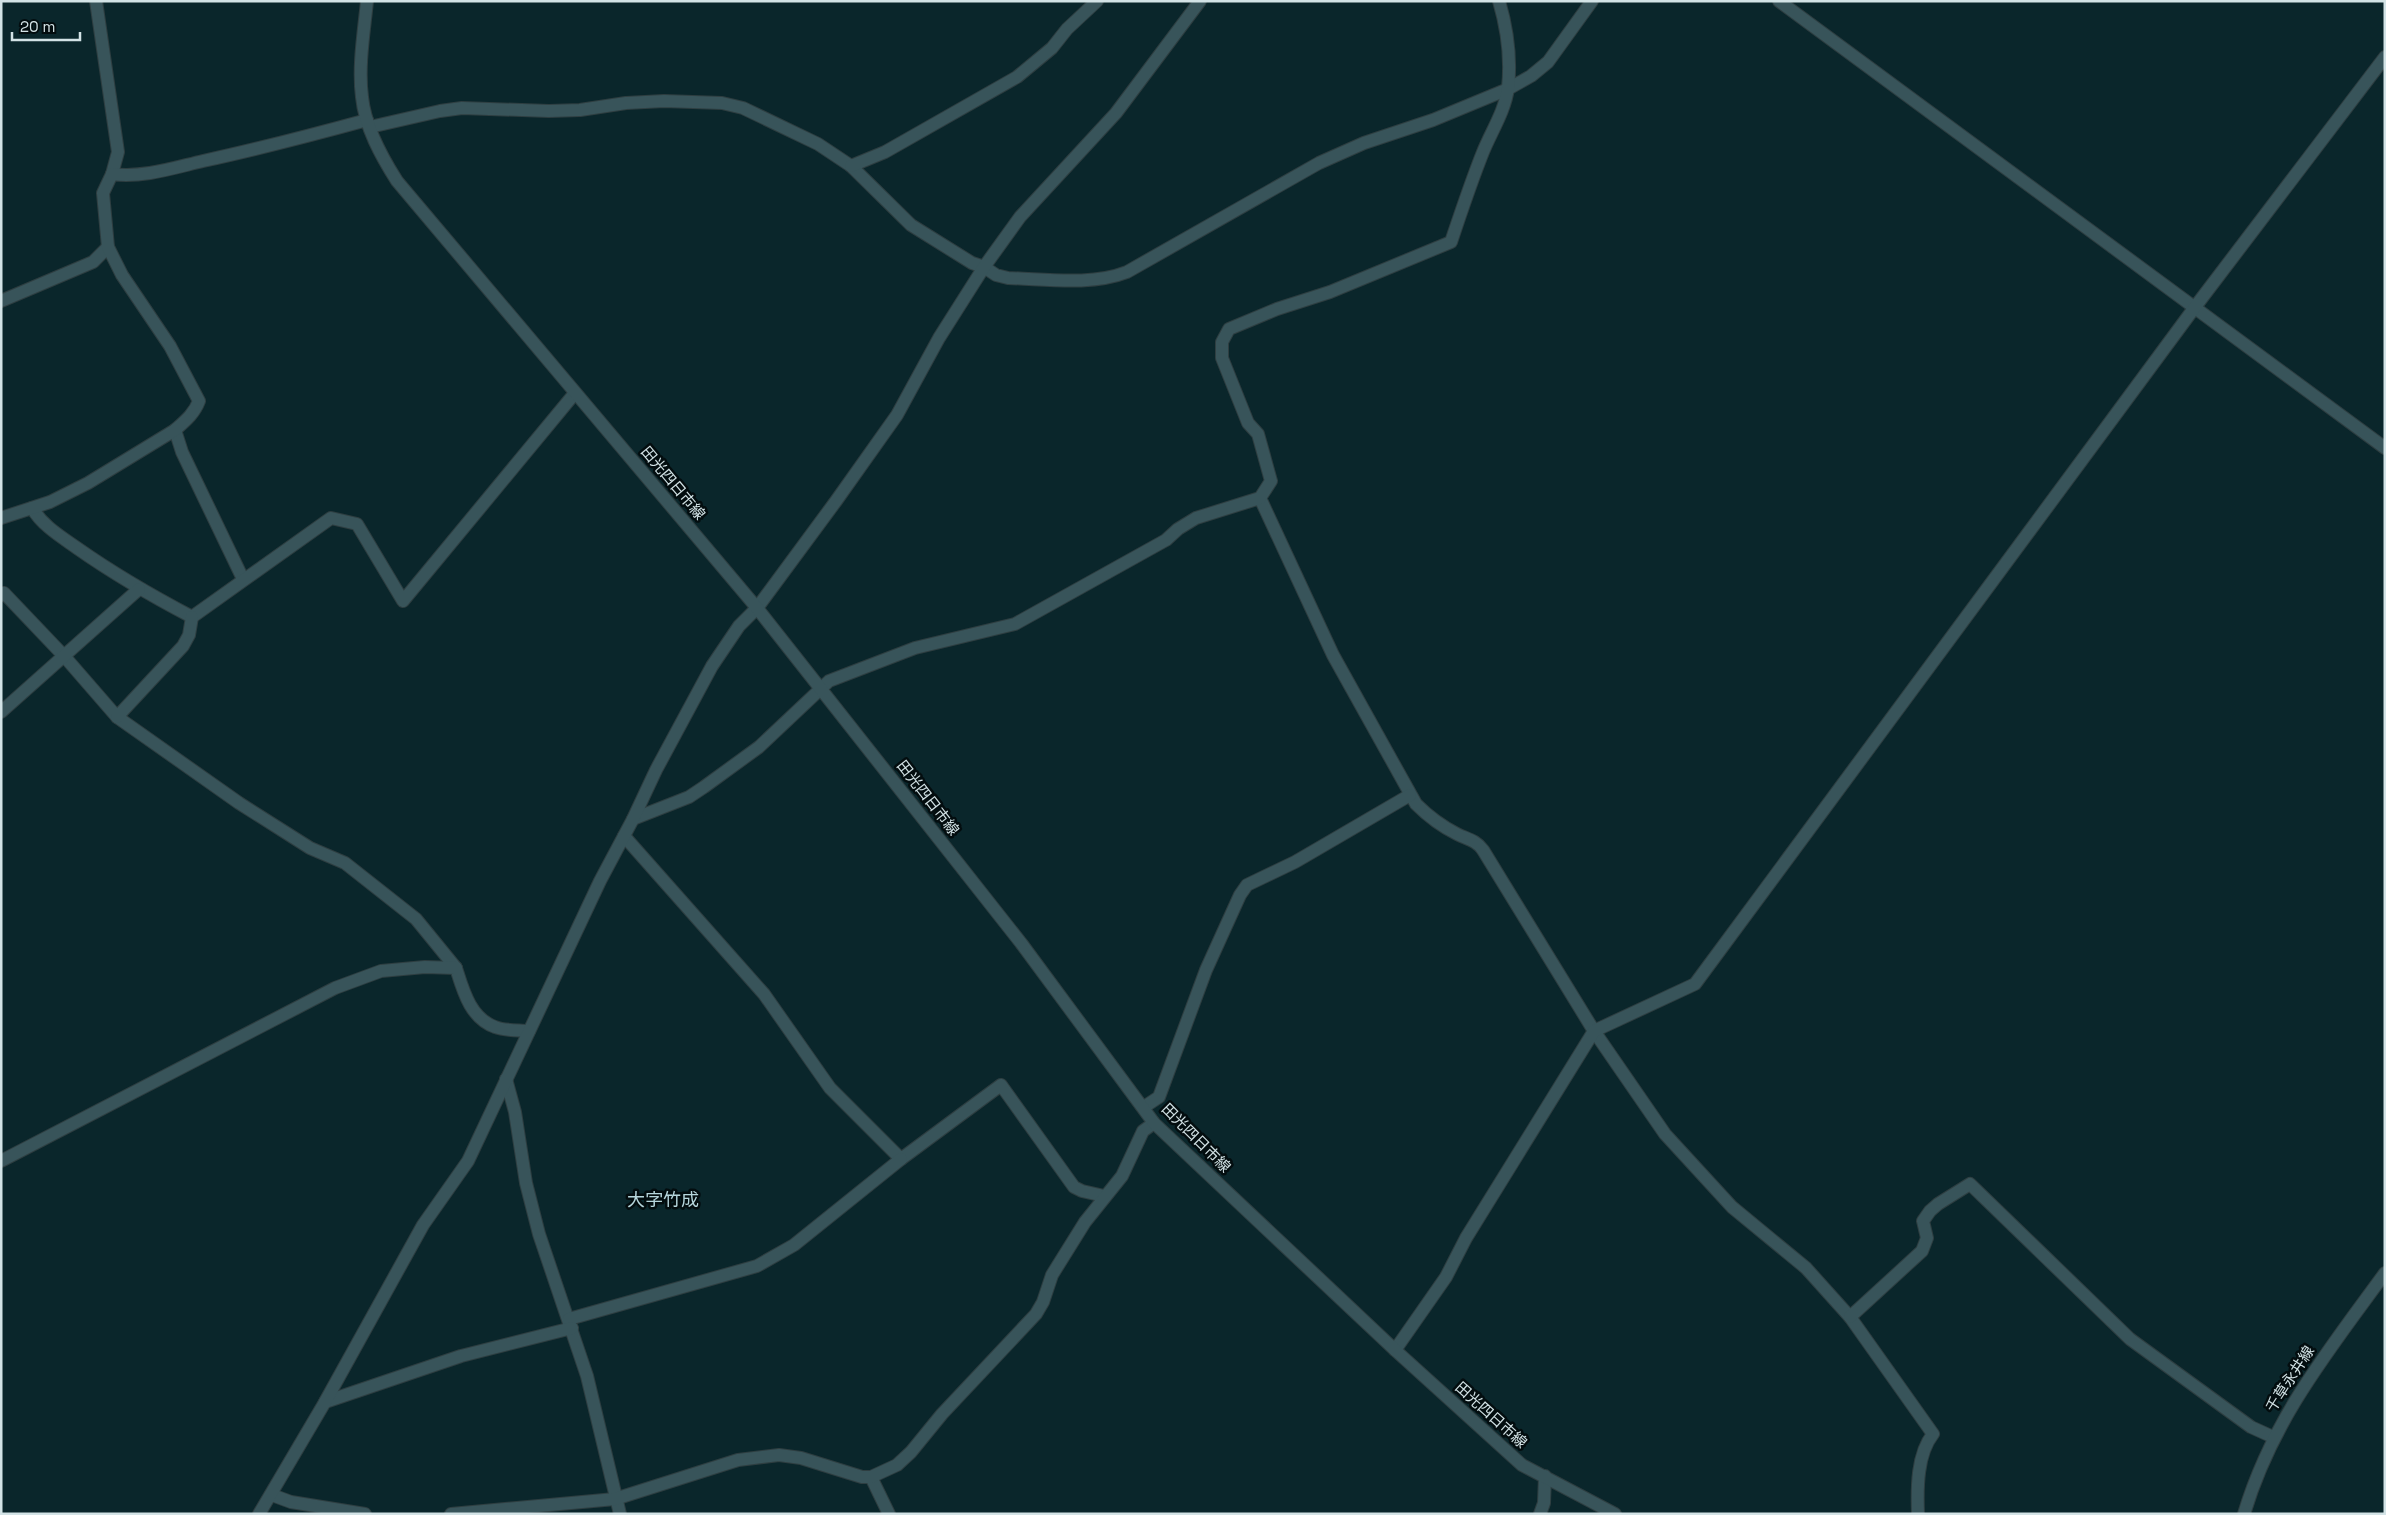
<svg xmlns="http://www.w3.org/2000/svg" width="2386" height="1515" viewBox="0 0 2386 1515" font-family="'Space Grotesk','Noto Sans JP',sans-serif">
<rect width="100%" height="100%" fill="#0a262b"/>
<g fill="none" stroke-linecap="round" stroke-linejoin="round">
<g stroke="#2e3e41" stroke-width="14">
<g id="street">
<path d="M96,1L118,152L112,174"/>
<path d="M1779,1L2385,448"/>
<path d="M370,127L440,111L462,108L549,111L580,110L626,103L664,101L722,103L743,108L818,144L851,166L911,225L972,263L984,267L996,275L1008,278C1046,279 1091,286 1127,272L1319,163L1364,143L1433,120L1508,89L1531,76L1548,62L1592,1"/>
<path d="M851,166L885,152L1017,77L1052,48L1067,29L1097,1"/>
<path d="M1,301L93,262L108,247"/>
<path d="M175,430L182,452L243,579"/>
<path d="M1260,498L1333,655L1416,804C1428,816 1441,826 1457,834C1467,839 1476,840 1483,850L1594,1031L1665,1134L1732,1207L1806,1268L1850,1317L1933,1434C1917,1454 1917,1488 1918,1514"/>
<path d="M32,508C43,526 60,536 77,548C114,574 152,596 192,617L331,518L357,524L403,601L575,393"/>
<path d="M1,518L50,502L88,483L175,430C185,421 194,414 199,401L170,346L122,275L108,247L103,193L112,174C143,178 173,168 203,161C258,149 312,135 367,120"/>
<path d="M1,595L4,593L64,656L117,717L239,803L310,848L345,863L416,919L456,968"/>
<path d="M1,712L139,589"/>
<path d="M117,717L183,646L189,635L192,617"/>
<path d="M633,819L689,797L704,787L759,747L829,681L915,648L1015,624L1166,540L1178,529L1196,518L1260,498L1271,481L1258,434L1248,423L1222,358V342L1229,329L1277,309L1330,292L1451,242C1461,212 1471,182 1483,152C1491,132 1505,111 1508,88C1511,60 1507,28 1499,1"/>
<path d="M624,836L764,994L830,1088L901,1159L1001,1085L1074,1187L1082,1191L1104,1196"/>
<path d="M506,1079L515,1112L526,1183L539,1234L587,1376L620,1514"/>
<path d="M1144,1107L1159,1097L1206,970L1240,895L1247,885L1295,862L1410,795"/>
<path d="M1,1161L335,988L381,971L425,967L456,968C463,990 470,1018 495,1027C505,1031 519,1030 529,1031"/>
<path d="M1850,1317L1922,1251L1927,1238L1923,1221L1930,1211L1938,1204L1970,1184L2130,1339L2251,1427L2273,1437"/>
<path d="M569,1319L757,1266L794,1245L901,1159"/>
<path d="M1395,1350L1446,1277L1466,1238L1594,1031L1695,984L2195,307L2385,57"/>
<path d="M325,1402L461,1356L572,1328"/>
<path d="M871,1477L889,1514"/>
<path d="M272,1495L291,1502L365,1514"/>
<path d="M259,1514L325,1402L423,1225L468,1161L600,881L633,819L656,770L712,666L739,626L757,608L836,501L897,415L939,338L984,267L1020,217L1116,113L1200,1"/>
<path d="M451,1514L615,1499L738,1460L779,1455L801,1458L862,1477H871L897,1465L911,1452L942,1414L1036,1314L1043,1302L1052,1275L1085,1222L1122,1176L1143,1131L1154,1123"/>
<path d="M1540,1514L1544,1503L1545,1476"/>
</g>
</g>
<g stroke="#2e3e41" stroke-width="14">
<g id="secondary">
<path d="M367,1C364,32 358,66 362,97C365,127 381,156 397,181L757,608L1021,943L1154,1123L1395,1350L1522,1465L1615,1514"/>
<path d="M2244,1514C2272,1420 2328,1351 2385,1273"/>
</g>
</g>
<use href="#street" stroke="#38545a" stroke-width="12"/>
<use href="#secondary" stroke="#38545a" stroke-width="12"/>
</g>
<g text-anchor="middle" stroke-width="5" stroke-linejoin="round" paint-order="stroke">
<g font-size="15" fill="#d3e3e6" stroke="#030d0f">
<text transform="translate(673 483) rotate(50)" y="5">田光四日市線</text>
<text transform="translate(928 798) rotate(52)" y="5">田光四日市線</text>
<text transform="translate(1196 1138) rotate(45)" y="5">田光四日市線</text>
<text transform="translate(2290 1379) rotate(-57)" y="5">千草永井線</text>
<text transform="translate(1491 1415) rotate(42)" y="5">田光四日市線</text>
</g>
<g font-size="18" fill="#b6d6dc" stroke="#030d0f">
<text x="663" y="1206">大字竹成</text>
</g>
</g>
<rect width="2386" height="1515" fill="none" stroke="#d3e3e6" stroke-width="5"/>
<path d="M12 32v8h68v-8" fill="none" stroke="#d3e3e6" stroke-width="2.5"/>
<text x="20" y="32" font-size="15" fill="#d3e3e6" stroke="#030d0f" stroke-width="4" paint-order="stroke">20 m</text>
</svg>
